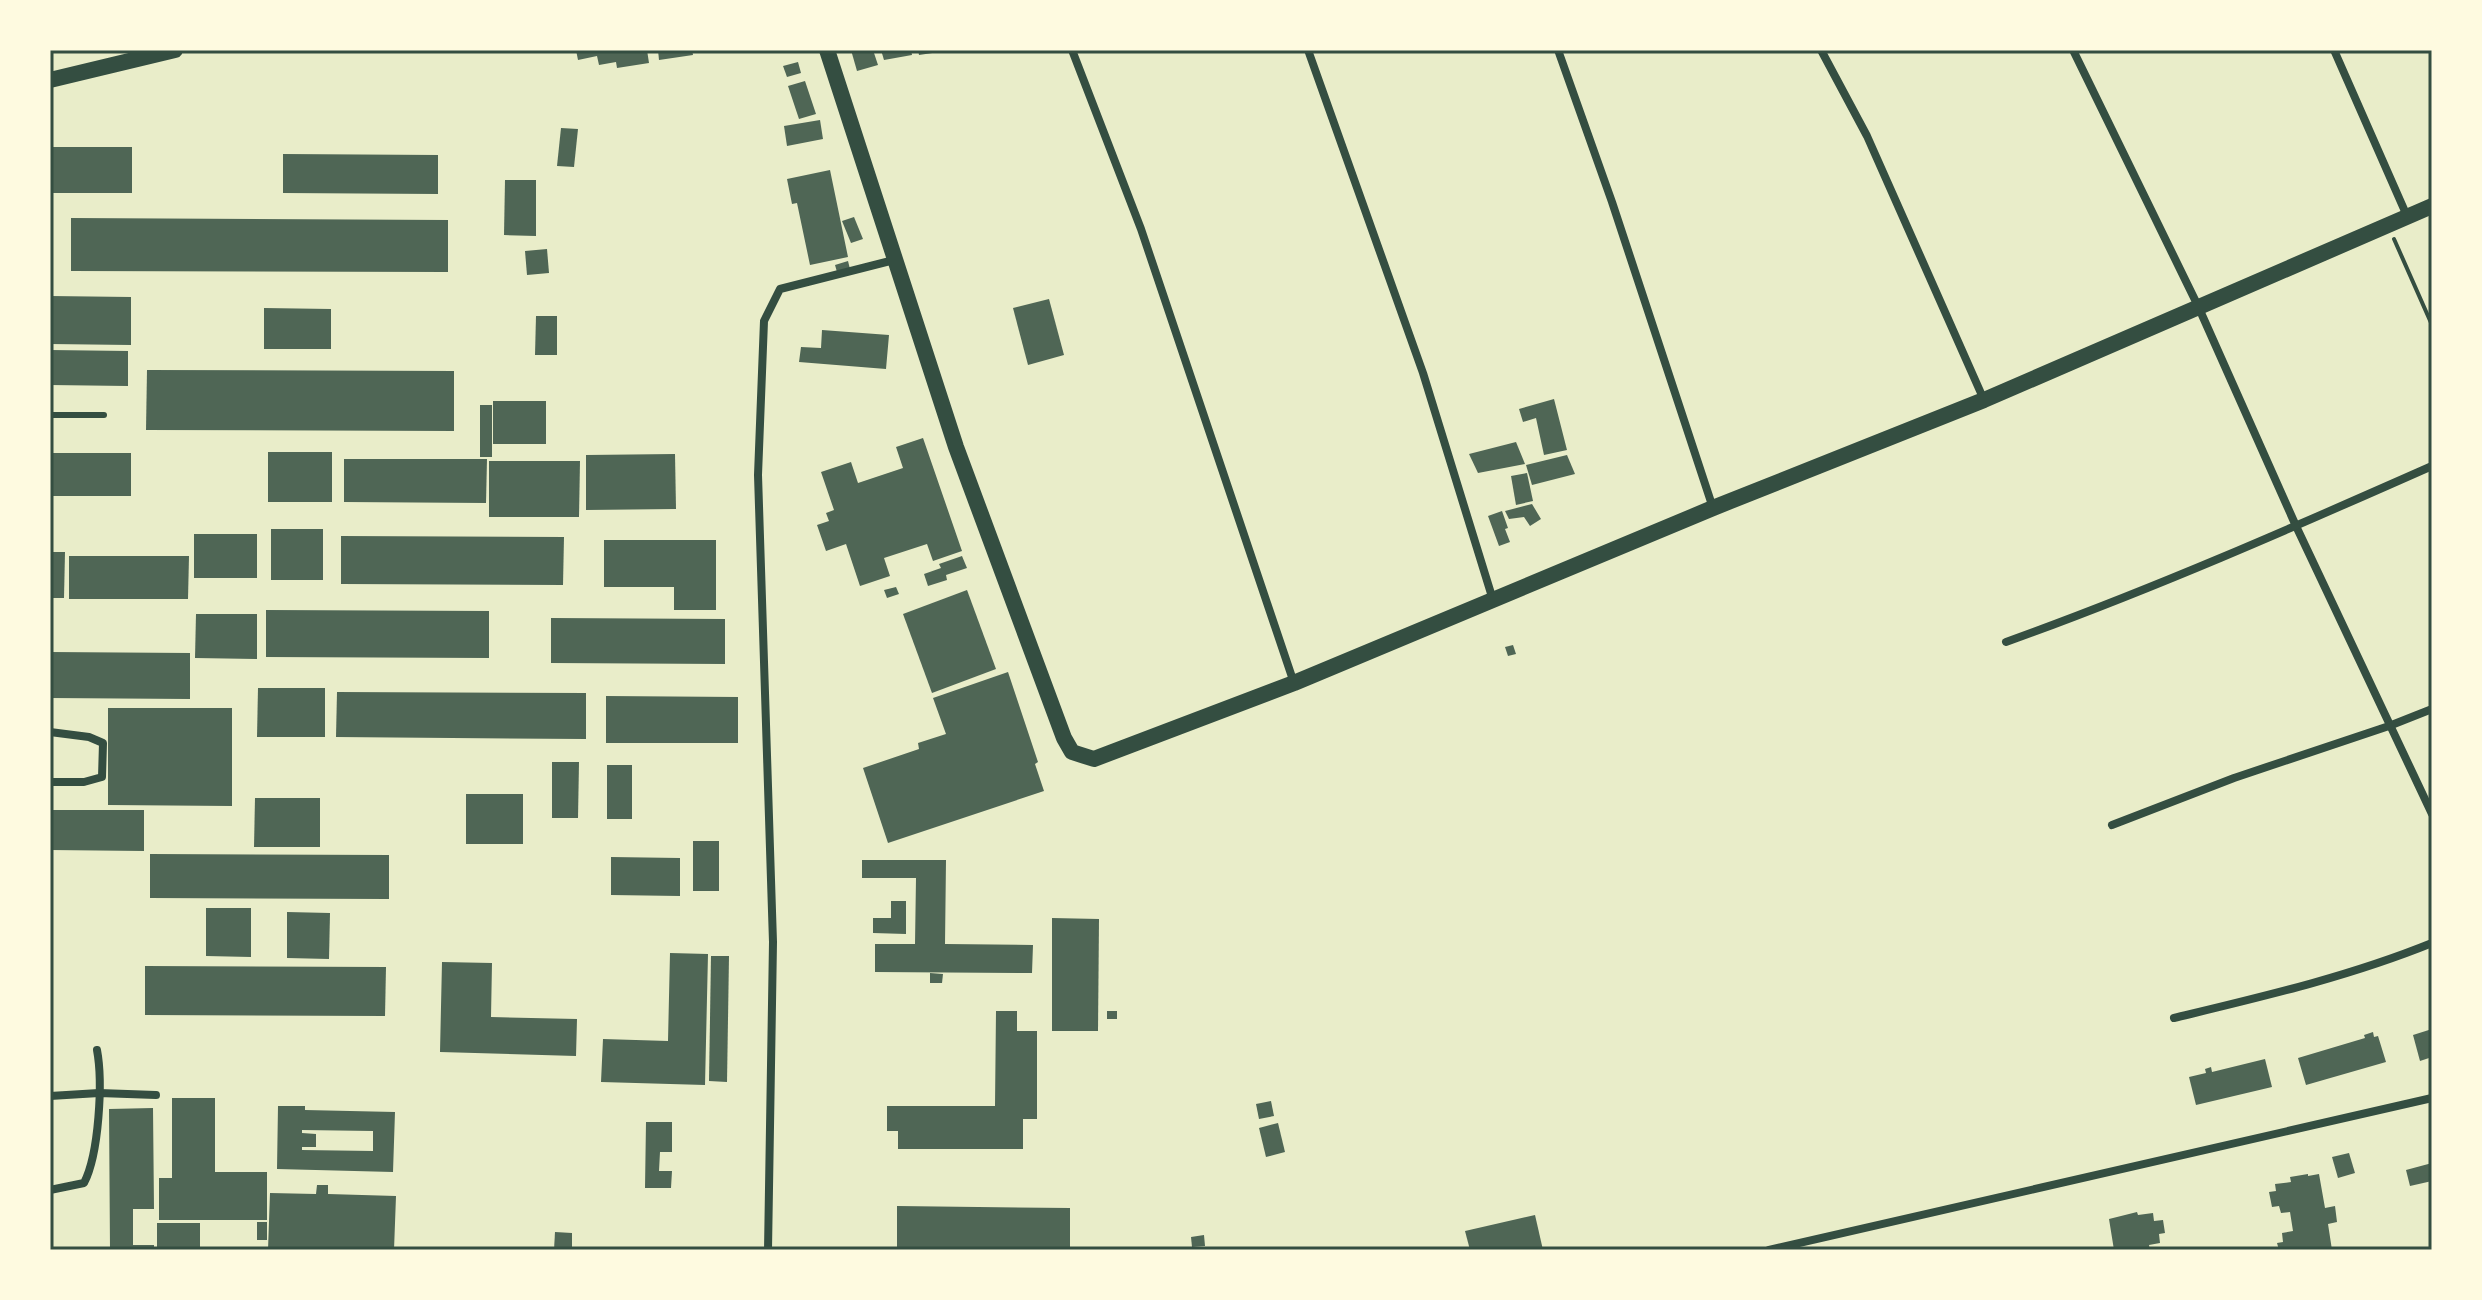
<svg xmlns="http://www.w3.org/2000/svg" width="2482" height="1300" viewBox="0 0 2482 1300" font-family="Quicksand,sans-serif">
<rect width="100%" height="100%" fill="#e9edc9"/>
<g fill="#4f6655" fill-rule="evenodd">
<path d="M576,50H647L649,63L617,68L616,62L599,65L597,56L578,60Z"/>
<path d="M658,50H692L693,55L659,60Z"/>
<path d="M851,50H873L878,65L857,71Z"/>
<path d="M881,50H911L912,55L884,60Z"/>
<path d="M918,50H939V52L919,55Z"/>
<path d="M798,62L801,73L787,77L783,66Z"/>
<path d="M805,81L816,114L799,119L788,86Z"/>
<path d="M820,120L823,139L787,146L784,126Z"/>
<path d="M561,128L578,129L574,167L557,166Z"/>
<rect x="50" y="147" width="82" height="46"/>
<path d="M283,154L438,155V194L283,193Z"/>
<path d="M830,170L848,257L810,265L797,203L792,204L787,179Z"/>
<path d="M505,180H536V236L504,235Z"/>
<path d="M854,217L863,239L851,243L842,221Z"/>
<path d="M71,218L448,220V272L71,271Z"/>
<path d="M547,249L549,273L527,275L525,251Z"/>
<path d="M848,261L850,269L837,272L835,265Z"/>
<path d="M50,296L131,297V345L50,344Z"/>
<path d="M1049,299L1064,355L1028,365L1013,308Z"/>
<path d="M264,308L331,309V349H264Z"/>
<path d="M536,316H557V355H535Z"/>
<path d="M822,330L889,335L886,369L799,362L801,347L821,348Z"/>
<path d="M50,350L128,351V386L50,385Z"/>
<path d="M147,370L454,371V431L146,430Z"/>
<path d="M1554,399L1567,450L1544,455L1536,418L1523,422L1519,409Z"/>
<rect x="493" y="401" width="53" height="43"/>
<rect x="480" y="405" width="12" height="52"/>
<path d="M923,438L962,551L933,561L927,544L884,558L890,576L860,586L846,544L826,551L817,525L829,521L826,513L834,510L821,472L851,462L858,483L903,468L896,447Z"/>
<path d="M1516,442L1525,464L1478,473L1469,454Z"/>
<rect x="268" y="452" width="64" height="50"/>
<rect x="50" y="453" width="81" height="43"/>
<path d="M675,454L676,509L586,510V455Z"/>
<path d="M1567,455L1575,474L1532,485L1526,465Z"/>
<path d="M344,459H487L486,503L344,502Z"/>
<path d="M489,461H580L579,517H489Z"/>
<path d="M1527,473L1533,501L1516,505L1511,476Z"/>
<path d="M1532,504L1541,519L1530,526L1524,517L1509,519L1505,511Z"/>
<path d="M1502,511L1508,528L1505,529L1510,542L1499,546L1488,516Z"/>
<rect x="271" y="529" width="52" height="51"/>
<rect x="194" y="534" width="63" height="44"/>
<path d="M341,536L564,537L563,585L341,584Z"/>
<path d="M604,540H716V610H674V587H604Z"/>
<path d="M50,552H65L64,598H50Z"/>
<path d="M69,556H189L188,599H69Z"/>
<path d="M962,556L967,568L946,575L947,580L928,586L924,574L941,568L939,564Z"/>
<path d="M896,587L899,594L887,598L884,590Z"/>
<path d="M967,590L996,669L932,693L903,614Z"/>
<path d="M266,610L489,611V658L266,657Z"/>
<path d="M196,614H257V659L195,658Z"/>
<path d="M551,618L725,619V664L551,663Z"/>
<path d="M1513,645L1516,654L1508,656L1505,647Z"/>
<path d="M50,652L190,653V699L50,698Z"/>
<path d="M1008,672L1038,762L1035,764L1044,791L888,843L863,768L919,749L918,743L946,734L933,698Z"/>
<path d="M258,688H325V737H257Z"/>
<path d="M337,692L586,693V739L336,737Z"/>
<path d="M606,696L738,697V743H606Z"/>
<path d="M108,708H232V806L108,805Z"/>
<path d="M552,762H579L578,818H552Z"/>
<rect x="607" y="765" width="25" height="54"/>
<rect x="466" y="794" width="57" height="50"/>
<path d="M255,798H320V847H254Z"/>
<path d="M50,810H144V851L50,850Z"/>
<rect x="693" y="841" width="26" height="50"/>
<path d="M150,854L389,855V899L150,898Z"/>
<path d="M611,857L680,858V896L611,895Z"/>
<path d="M862,860H946L945,944L1033,945L1032,973L875,972V944H915L916,878H862Z"/>
<path d="M891,901H906V934L873,933V918H891Z"/>
<path d="M206,908H251V957L206,956Z"/>
<path d="M287,912L330,913L329,959L287,958Z"/>
<path d="M1052,918L1099,919L1098,1031H1052Z"/>
<path d="M670,953L708,954L705,1085L601,1082L603,1039L668,1041Z"/>
<path d="M711,956H729L727,1082L709,1081Z"/>
<path d="M442,962L492,963L491,1017L577,1019L576,1056L440,1052Z"/>
<path d="M145,966L386,967L385,1016L145,1015Z"/>
<path d="M930,973L943,974L942,983H930Z"/>
<path d="M996,1011H1017V1031H1037V1119H1023V1149H898V1131H887V1106H995Z"/>
<rect x="1107" y="1011" width="10" height="8"/>
<path d="M2432,1029V1057L2420,1061L2413,1035Z"/>
<path d="M2373,1032L2374,1037L2378,1036L2386,1062L2306,1085L2298,1058L2365,1038L2364,1035Z"/>
<path d="M2265,1059L2272,1087L2196,1105L2189,1077L2206,1073L2205,1069L2211,1067L2212,1072Z"/>
<path d="M172,1098H215V1172H267V1220H159V1178H172Z"/>
<path d="M1271,1101L1274,1116L1259,1119L1256,1104Z"/>
<path d="M278,1106H305V1110L395,1112L393,1172L277,1169ZM302,1130L373,1131V1151L302,1150V1147H316V1134L302,1133Z"/>
<path d="M153,1108L154,1209H133V1245H154V1250H110L109,1109Z"/>
<path d="M646,1122H672V1152H660L659,1171H672L671,1188H645Z"/>
<path d="M1278,1123L1285,1152L1266,1157L1259,1128Z"/>
<path d="M2349,1153L2355,1173L2338,1178L2332,1157Z"/>
<path d="M2432,1163V1181L2410,1186L2406,1170Z"/>
<path d="M2308,1174V1176L2319,1174L2325,1208L2335,1206L2337,1222L2328,1224L2332,1250H2279L2277,1243L2283,1242L2282,1233L2293,1231L2290,1212L2281,1213L2279,1206L2272,1207L2269,1192L2276,1191L2275,1184L2291,1182L2290,1177Z"/>
<path d="M317,1185H328V1194L396,1196L394,1250H268L270,1193L316,1194Z"/>
<path d="M897,1206L1070,1208V1250H897Z"/>
<path d="M2137,1212L2138,1215L2153,1213L2154,1221L2163,1220L2165,1233L2159,1234L2160,1243L2149,1245L2150,1250H2114L2109,1219Z"/>
<path d="M1535,1215L1543,1250H1470L1465,1231Z"/>
<rect x="257" y="1222" width="10" height="18"/>
<rect x="157" y="1223" width="43" height="27"/>
<path d="M555,1232L572,1233V1250H554Z"/>
<path d="M1204,1235L1205,1246L1192,1247L1191,1237Z"/>
</g>
<g fill="none" stroke-linecap="round" stroke-linejoin="round">
<path stroke="#344e41" stroke-width="4" d="M2394,239L2432,325"/>
<path stroke="#344e41" stroke-width="6" d="M50,415H104"/>
<g stroke="#344e41" stroke-width="8">
<path d="M1072,50L1141,229L1294,683"/>
<path d="M1308,50L1423,373L1493,600"/>
<path d="M1558,50L1612,202L1713,508"/>
<path d="M1821,50L1867,136L1984,400"/>
<path d="M2073,50L2198,306L2296,526L2432,814"/>
<path d="M2334,50L2407,216"/>
<path d="M2006,642C2151,590 2292,528 2432,466"/>
<path d="M50,732L89,737L103,743L102,777L84,782H50"/>
<path d="M2112,825L2234,778L2389,726L2432,709"/>
<path d="M2174,1018C2261,997 2348,977 2432,943"/>
<path d="M50,1096L99,1093L156,1095"/>
<path d="M50,1190L84,1183C99,1154 103,1082 97,1050"/>
<path d="M768,1250L773,942L758,475L764,321L780,289L894,260"/>
<path d="M1769,1250L2432,1098"/>
</g>
<g stroke="#344e41" stroke-width="16">
<path d="M827,50L956,447L1064,738L1072,752L1094,759L1294,683L1713,508L1984,400L2432,206"/>
<path d="M50,80L175,50"/>
</g>
</g>
<rect width="2482" height="1300" fill="none" stroke="#fefae0" stroke-width="104"/>
<rect x="52" y="52" width="2378" height="1196" fill="none" stroke="#344e41" stroke-width="3"/>
</svg>
